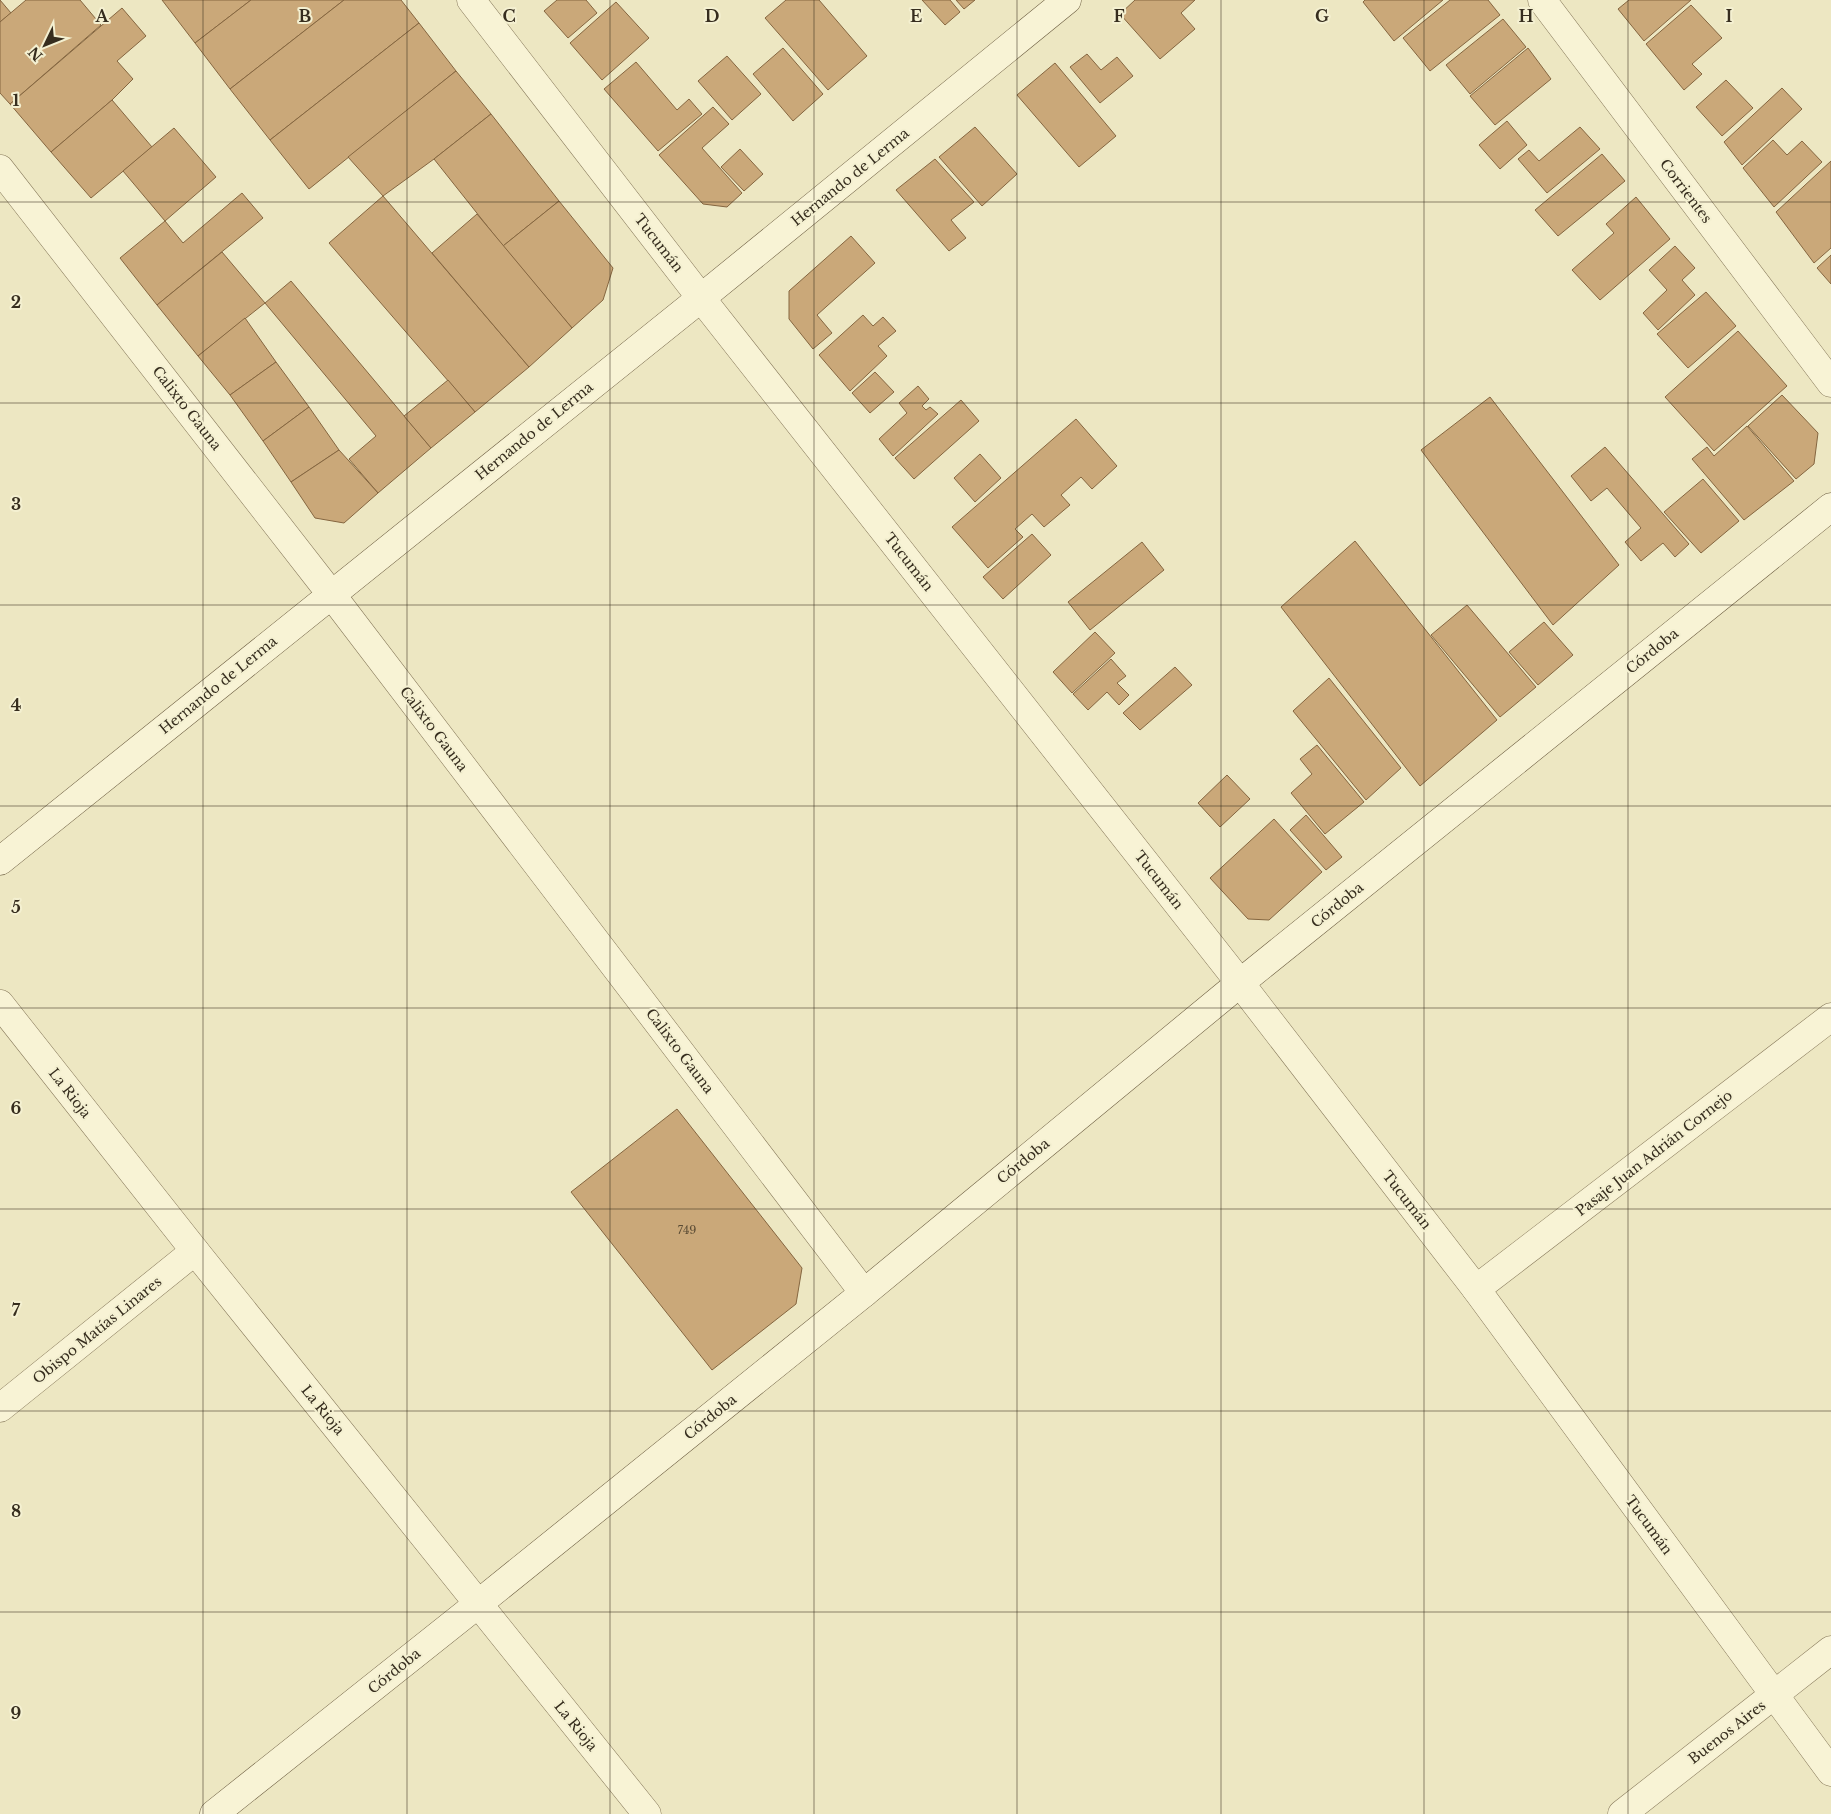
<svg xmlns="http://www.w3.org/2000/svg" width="1831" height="1814" viewBox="0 0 1831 1814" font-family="'Libre Baskerville',serif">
<rect width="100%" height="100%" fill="#ede7c2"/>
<g fill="#caa879" stroke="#856640">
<path d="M0,0L11,13L0,22Z"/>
<path d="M26,0H80L101,25L10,104L0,93V22Z"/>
<path d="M162,0H251L195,43Z"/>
<path d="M251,0H344L230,89L195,43Z"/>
<path d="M344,0H401L419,23L270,140L230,89Z"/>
<path d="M557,0H586L597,13L568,38L544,11Z"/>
<path d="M786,0H819L867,56L828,90L765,18Z"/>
<path d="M922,0H950L960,12L945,25Z"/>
<path d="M956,0H975L964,9Z"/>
<path d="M1135,0H1195L1181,13L1195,29L1160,59L1120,14Z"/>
<path d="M1365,0H1443L1394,41L1363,2Z"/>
<path d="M1450,0H1488L1500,15L1430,71L1403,38Z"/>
<path d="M1629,0H1691L1644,41L1618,9Z"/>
<path d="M616,2L649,38L602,80L570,43Z"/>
<path d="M1691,5L1722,38L1692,64L1702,74L1684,90L1646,44Z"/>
<path d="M122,8L146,36L117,61L133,79L112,100L51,152L10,104Z"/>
<path d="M1503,19L1526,47L1470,94L1446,65Z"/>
<path d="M419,23L456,71L309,189L270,140Z"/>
<path d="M783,48L823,94L793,121L753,74Z"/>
<path d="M1528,48L1551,79L1495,125L1470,96Z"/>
<path d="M1087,54L1101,70L1117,57L1133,76L1100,103L1070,67Z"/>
<path d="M727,56L761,94L732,120L698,81Z"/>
<path d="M636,62L677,110L689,99L702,114L658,151L604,89Z"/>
<path d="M1055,63L1116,136L1079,167L1017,95Z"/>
<path d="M456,71L491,114L434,159L383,196L348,157Z"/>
<path d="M1726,80L1753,108L1722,136L1696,107Z"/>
<path d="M1782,88L1802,109L1742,165L1724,142Z"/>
<path d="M112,100L152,147L91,198L51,152Z"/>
<path d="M713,107L729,124L702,148L742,193L727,207L703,204L659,155Z"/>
<path d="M491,114L559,201L503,246L434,159Z"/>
<path d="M1507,121L1527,145L1500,169L1479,145Z"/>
<path d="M975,127L1017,174L982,206L939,157Z"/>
<path d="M1580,127L1600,149L1547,193L1518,159L1529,150L1539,161Z"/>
<path d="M174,128L216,177L165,221L123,171Z"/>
<path d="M1773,140L1787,155L1802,141L1822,162L1774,207L1743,168Z"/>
<path d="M740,149L763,174L744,191L721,167Z"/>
<path d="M1602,154L1625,181L1558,236L1535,210Z"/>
<path d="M935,159L974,202L951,220L966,238L949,251L896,190Z"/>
<path d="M1831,161V248L1814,263L1776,212Z"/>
<path d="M242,193L263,218L157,305L120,258L165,221L183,243Z"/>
<path d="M383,196L529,367L475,412L329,243Z"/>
<path d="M1636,197L1670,239L1600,300L1572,270L1614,233L1606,224Z"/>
<path d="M559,201L613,268L603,300L572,328L503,246Z"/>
<path d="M477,214L572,328L529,367L432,253Z"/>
<path d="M851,236L875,263L817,315L832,333L813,349L789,319V291Z"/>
<path d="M1675,246L1695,268L1682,280L1695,295L1658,330L1643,313L1667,290L1649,270Z"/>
<path d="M222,252L265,303L198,356L157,305Z"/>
<path d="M1831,255V284L1817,268Z"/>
<path d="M291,281L431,448L378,493L349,459L376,436L265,303Z"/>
<path d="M1706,292L1736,326L1688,368L1657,334Z"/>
<path d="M863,315L873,326L883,317L896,331L878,346L887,356L850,391L819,355Z"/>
<path d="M245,318L276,362L230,395L198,356Z"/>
<path d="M1738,331L1787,386L1714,451L1665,397Z"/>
<path d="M276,362L309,407L263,441L230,395Z"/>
<path d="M875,372L894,392L870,413L852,393Z"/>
<path d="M448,380L475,412L431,448L404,416Z"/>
<path d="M918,386L929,399L922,406L926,410L930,407L938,414L893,456L879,439L907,413L899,403Z"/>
<path d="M1782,395L1818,433L1814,464L1796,479L1748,426Z"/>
<path d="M1490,397L1619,565L1553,625L1421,450Z"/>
<path d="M961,400L979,421L914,479L895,458Z"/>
<path d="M309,407L339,450L291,482L263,441Z"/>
<path d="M1076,419L1117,466L1092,489L1081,477L1061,495L1070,505L1044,527L1032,514L1015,529L1023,537L988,568L952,527Z"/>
<path d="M1747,426L1794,481L1744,520L1692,459L1707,447L1714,456Z"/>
<path d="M1605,447L1689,544L1675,557L1663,543L1641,561L1625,542L1641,528L1607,488L1591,501L1571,476Z"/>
<path d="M339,450L378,493L344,523L315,518L291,482Z"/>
<path d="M980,454L1001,478L975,502L954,478Z"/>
<path d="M1703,479L1739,521L1701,553L1664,512Z"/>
<path d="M1032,534L1051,555L1003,599L983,577Z"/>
<path d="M1355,541L1497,720L1420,786L1281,607Z"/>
<path d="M1142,542L1164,570L1090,630L1068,602Z"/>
<path d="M1467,605L1536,687L1500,717L1431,635Z"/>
<path d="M1544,622L1573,655L1538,685L1509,652Z"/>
<path d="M1095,632L1115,653L1072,693L1053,672Z"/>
<path d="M1111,659L1126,676L1117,683L1129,695L1119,705L1107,692L1088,710L1073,694Z"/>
<path d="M1175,667L1192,685L1140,730L1123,713Z"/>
<path d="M1329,678L1401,768L1366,800L1293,711Z"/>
<path d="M1317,745L1364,802L1325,834L1291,793L1312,774L1300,759Z"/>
<path d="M1227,775L1250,799L1220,827L1198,803Z"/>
<path d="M1306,815L1342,857L1326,870L1290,830Z"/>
<path d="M1274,819L1322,872L1269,920L1248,919L1210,878Z"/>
<path d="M677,1109L802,1268L796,1304L712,1370L571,1192Z"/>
</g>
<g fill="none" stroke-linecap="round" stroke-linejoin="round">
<g stroke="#86785a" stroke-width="29">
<g id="minor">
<path d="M471,0L701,298L1240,983L1476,1289L1831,1772"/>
<path d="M1542,0L1831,383"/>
<path d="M0,169L331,594L864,1293"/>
<path d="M0,1004L195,1251L647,1814"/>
<path d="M1476,1289L1831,1017"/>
<path d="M0,1408L195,1251"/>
<path d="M1622,1814L1831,1650"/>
</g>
</g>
<g stroke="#68593d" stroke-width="29">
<g id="secondary">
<path d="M0,861L701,298L1067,0"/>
<path d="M214,1814L478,1604L864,1293L1240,983L1831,507"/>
</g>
</g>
<use href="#minor" stroke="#f8f3d5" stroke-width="28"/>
<use href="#secondary" stroke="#f8f3d5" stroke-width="28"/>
</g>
<path fill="none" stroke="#362d1e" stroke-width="1" stroke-opacity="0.55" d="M203,0V1814M407,0V1814M610,0V1814M814,0V1814M1017,0V1814M1221,0V1814M1424,0V1814M1628,0V1814M0,202H1831M0,403H1831M0,605H1831M0,806H1831M0,1008H1831M0,1209H1831M0,1411H1831M0,1612H1831"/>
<g text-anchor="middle" stroke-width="4" stroke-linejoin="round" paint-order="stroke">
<g font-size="11" fill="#5b4c35">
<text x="687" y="1234">749</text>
</g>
<g font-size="14" fill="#362d1e" stroke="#f4f0d1">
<text transform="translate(850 177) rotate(-39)" y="5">Hernando de Lerma</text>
<text transform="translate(1686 191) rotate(53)" y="5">Corrientes</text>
<text transform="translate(659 243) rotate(52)" y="5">Tucumán</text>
<text transform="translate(187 408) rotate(52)" y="5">Calixto Gauna</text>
<text transform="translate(534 431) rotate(-39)" y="5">Hernando de Lerma</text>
<text transform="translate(909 562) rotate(52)" y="5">Tucumán</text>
<text transform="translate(1652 651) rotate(-39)" y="5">Córdoba</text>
<text transform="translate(218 685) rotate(-39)" y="5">Hernando de Lerma</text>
<text transform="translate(434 729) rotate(53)" y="5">Calixto Gauna</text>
<text transform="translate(1159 880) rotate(52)" y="5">Tucumán</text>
<text transform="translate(1337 905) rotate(-39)" y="5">Córdoba</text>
<text transform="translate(680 1051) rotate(53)" y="5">Calixto Gauna</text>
<text transform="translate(70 1093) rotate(52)" y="5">La Rioja</text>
<text transform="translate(1654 1153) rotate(-38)" y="5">Pasaje Juan Adrián Cornejo</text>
<text transform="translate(1023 1161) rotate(-39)" y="5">Córdoba</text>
<text transform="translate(1407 1200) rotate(52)" y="5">Tucumán</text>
<text transform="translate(97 1330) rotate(-39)" y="5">Obispo Matías Linares</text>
<text transform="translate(323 1410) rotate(51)" y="5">La Rioja</text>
<text transform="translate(710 1417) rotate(-39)" y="5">Córdoba</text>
<text transform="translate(1649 1525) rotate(54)" y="5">Tucumán</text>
<text transform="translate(394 1671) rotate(-39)" y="5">Córdoba</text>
<text transform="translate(576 1726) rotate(51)" y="5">La Rioja</text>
<text transform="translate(1727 1732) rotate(-38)" y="5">Buenos Aires</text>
</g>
</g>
<g font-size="16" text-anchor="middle" font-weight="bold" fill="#362d1e" stroke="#f4f0d1" stroke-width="4" stroke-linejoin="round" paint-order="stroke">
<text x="102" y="22">A</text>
<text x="305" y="22">B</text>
<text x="509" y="22">C</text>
<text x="712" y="22">D</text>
<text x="916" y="22">E</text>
<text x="1119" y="22">F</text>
<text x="1322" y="22">G</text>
<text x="1526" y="22">H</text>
<text x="1729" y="22">I</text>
<text x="16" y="106">1</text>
<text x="16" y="308">2</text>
<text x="16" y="510">3</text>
<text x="16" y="711">4</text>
<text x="16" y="913">5</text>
<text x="16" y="1114">6</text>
<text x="16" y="1316">7</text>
<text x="16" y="1517">8</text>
<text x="16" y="1719">9</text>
</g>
<g transform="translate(45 45) rotate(227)" stroke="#f4f0d1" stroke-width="4" paint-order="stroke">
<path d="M0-4L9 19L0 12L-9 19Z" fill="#362d1e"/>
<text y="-8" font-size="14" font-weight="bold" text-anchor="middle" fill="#362d1e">N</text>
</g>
</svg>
